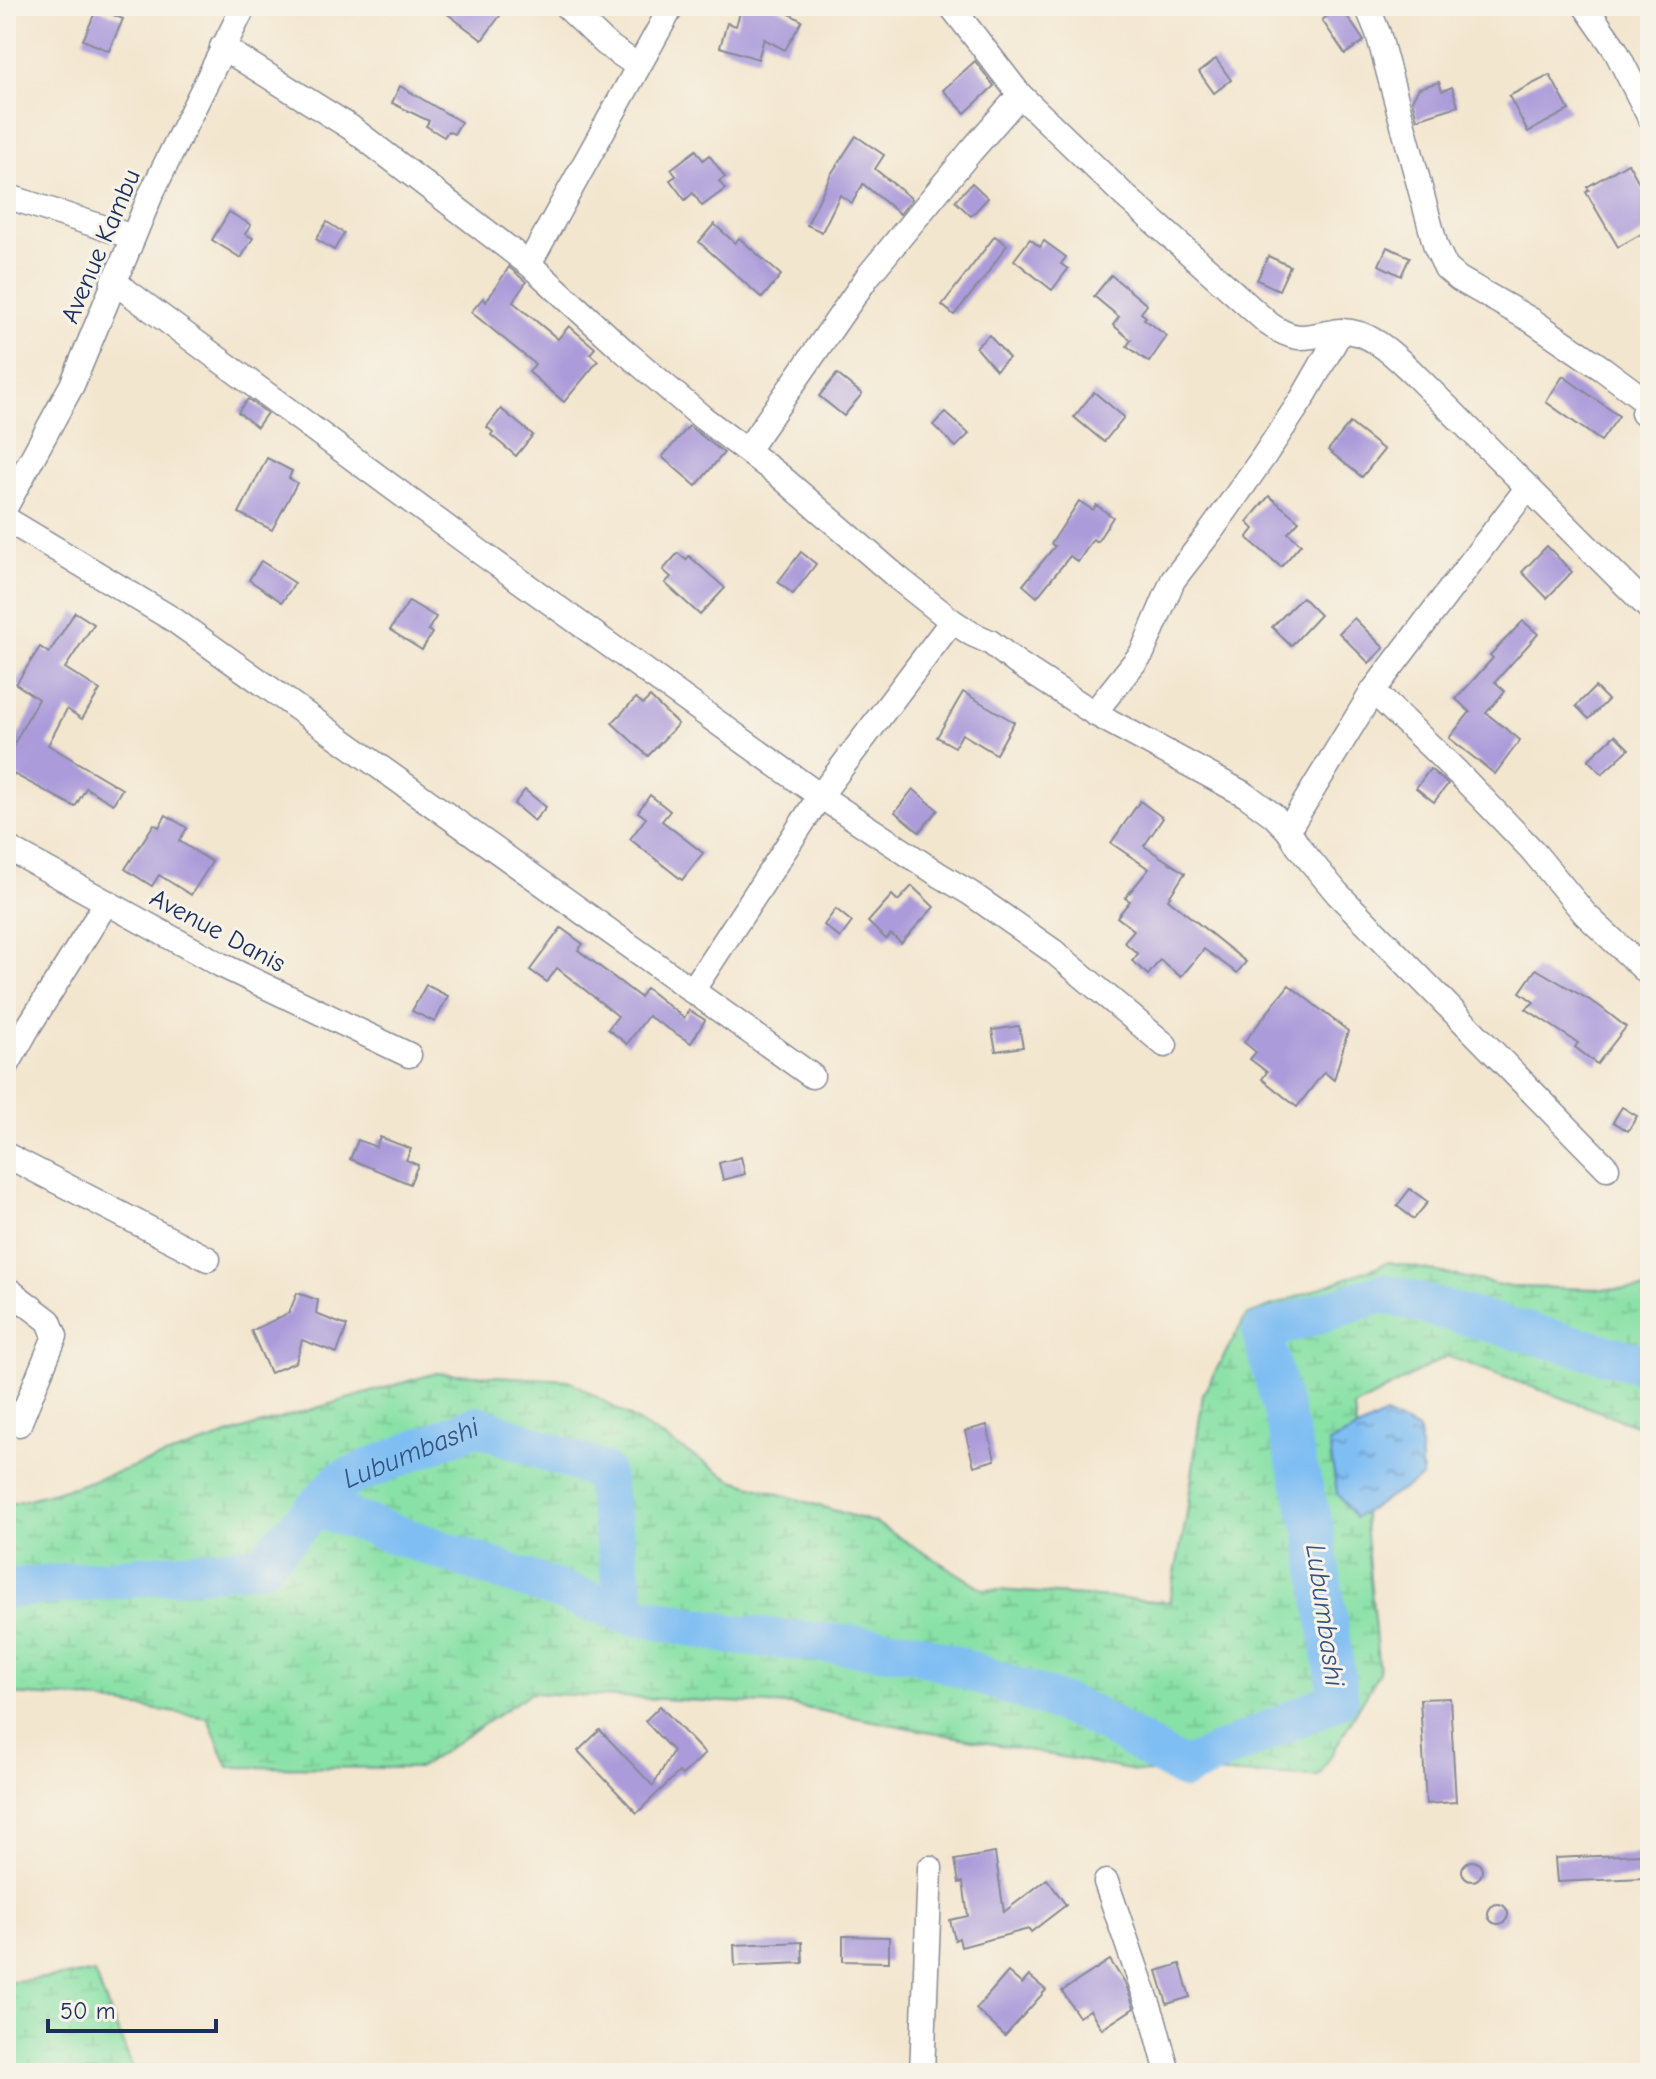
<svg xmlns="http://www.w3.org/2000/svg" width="1656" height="2079" viewBox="0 0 1656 2079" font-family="'Comic Neue',sans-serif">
<defs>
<pattern id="wetland-marsh" width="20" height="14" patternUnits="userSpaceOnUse" patternTransform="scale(2)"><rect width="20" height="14" fill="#88e1a6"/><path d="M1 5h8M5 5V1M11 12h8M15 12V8" fill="none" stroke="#75c191"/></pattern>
<pattern id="water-ripples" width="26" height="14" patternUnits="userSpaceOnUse" patternTransform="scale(2)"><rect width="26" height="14" fill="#7fbef3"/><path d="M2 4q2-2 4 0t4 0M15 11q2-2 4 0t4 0" fill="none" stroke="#679bc8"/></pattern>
</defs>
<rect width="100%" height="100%" fill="#f7f3e8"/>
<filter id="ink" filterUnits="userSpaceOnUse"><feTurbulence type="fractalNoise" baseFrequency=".0125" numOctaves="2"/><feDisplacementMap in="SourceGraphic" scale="16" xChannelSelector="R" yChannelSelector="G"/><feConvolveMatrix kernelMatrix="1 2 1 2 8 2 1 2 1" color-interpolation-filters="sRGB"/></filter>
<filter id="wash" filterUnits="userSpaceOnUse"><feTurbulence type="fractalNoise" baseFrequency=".006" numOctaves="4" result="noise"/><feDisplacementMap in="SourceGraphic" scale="32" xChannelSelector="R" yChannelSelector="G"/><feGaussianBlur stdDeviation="1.8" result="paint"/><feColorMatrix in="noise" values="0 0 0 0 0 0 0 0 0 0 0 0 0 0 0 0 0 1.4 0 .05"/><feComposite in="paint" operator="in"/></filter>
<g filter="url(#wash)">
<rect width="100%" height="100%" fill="#f3e6cf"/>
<g fill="url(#wetland-marsh)" stroke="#528882" stroke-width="2">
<path d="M1389,1262L1511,1287L1650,1290V1430L1447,1356L1354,1407L1379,1673L1319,1776L1140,1772L790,1705L530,1693L419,1768L228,1767L208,1718L82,1698L6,1694V1505L73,1487L252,1427L436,1373L569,1380L733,1480L876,1523L983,1589L1169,1602L1186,1520L1203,1394L1246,1316Z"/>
<path d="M94,1973L135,2073H6V1982Z"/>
</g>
<path fill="url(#water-ripples)" stroke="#4d76a8" stroke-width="2" d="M1385,1415L1419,1430L1422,1478L1355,1518L1337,1493L1329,1443Z"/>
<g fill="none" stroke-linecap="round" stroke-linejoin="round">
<g stroke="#7fbef3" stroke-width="40">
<path d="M316,1507L628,1614"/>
<path id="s1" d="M6,1589L262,1565L340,1481L477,1425L603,1472L628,1614L735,1635L913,1651L1086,1712L1184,1769L1339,1699L1314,1529L1262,1332L1383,1293L1650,1366"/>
</g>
</g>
<g id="blocks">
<g fill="#ac9bda">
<path d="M437,6H507L482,40Z"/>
<path d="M742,6H775L802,21L785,50L764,39L758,59L720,47L727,23L736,26Z"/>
<path d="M1341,7L1364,41L1345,54L1322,20Z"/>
<path d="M97,8L123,19L109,51L83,40Z"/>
<path d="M1216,59L1231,80L1214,93L1199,72Z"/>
<path d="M975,61L994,86L965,113L943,90Z"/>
<path d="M1550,75L1569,110L1528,132L1509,96Z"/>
<path d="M1439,82L1442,91L1452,87L1458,106L1417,119L1412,100L1419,88Z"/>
<path d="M400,86L461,122L454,134L448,131L444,137L426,126L429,121L392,103Z"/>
<path d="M856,136L884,155L875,169L912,199L900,214L863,184L852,203L840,195L822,232L807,225L831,174Z"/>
<path d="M696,150L703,160L709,155L725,177L719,181L725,189L702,206L693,193L685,200L670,180L676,176L671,169Z"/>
<path d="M1628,163L1650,202V229L1618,247L1586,192L1589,190L1587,187Z"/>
<path d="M972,183L988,198L971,216L955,201Z"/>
<path d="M229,212L251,225L245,234L253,238L241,258L212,240Z"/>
<path d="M327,222L344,233L334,250L316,239Z"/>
<path d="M714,224L735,243L739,238L781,275L762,298L699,242Z"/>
<path d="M995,236L1007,245L982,281L954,315L942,305Z"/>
<path d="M1030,239L1040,247L1044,241L1066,257L1061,264L1068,269L1052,290L1014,260Z"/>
<path d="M1387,247L1410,257L1401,276L1379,265Z"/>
<path d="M1268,256L1290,266L1279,290L1257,280Z"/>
<path d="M509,267L526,282L513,302L558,339L569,326L595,348L590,354L598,361L564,402L529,372L535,364L471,312L483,298L486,302Z"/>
<path d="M1111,275L1147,305L1141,313L1146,317L1144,319L1167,336L1149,362L1127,346L1131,340L1113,325L1119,317L1094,296Z"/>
<path d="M989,335L1009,358L996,370L976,347Z"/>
<path d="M837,374L862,394L844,416L819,396Z"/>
<path d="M1563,376L1619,416L1601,441L1546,402Z"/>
<path d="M1094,392L1124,417L1104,442L1074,417Z"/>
<path d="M248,399L267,413L257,427L238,412Z"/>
<path d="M501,409L533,435L516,456L491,435L493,432L487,427Z"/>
<path d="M945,412L969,434L956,447L933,425Z"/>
<path d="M1350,423L1384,450L1362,477L1328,450Z"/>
<path d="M689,426L724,453L696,486L662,457Z"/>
<path d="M267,458L292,471L289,478L297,483L272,530L239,513Z"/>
<path d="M1269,496L1299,521L1288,533L1301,544L1281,567L1247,538L1254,529L1247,522Z"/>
<path d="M1079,501L1093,510L1096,505L1113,517L1097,542L1093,539L1078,562L1070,556L1037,597L1023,585L1055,546L1051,544Z"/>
<path d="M1547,546L1572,572L1547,598L1522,572Z"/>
<path d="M801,552L816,564L793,594L778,582Z"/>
<path d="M678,553L686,560L689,556L725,588L700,615L665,583L671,577L663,570Z"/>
<path d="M261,561L295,583L282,602L249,580Z"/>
<path d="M1302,597L1320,615L1291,646L1272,627Z"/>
<path d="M409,601L436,617L428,630L432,633L422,650L390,630Z"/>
<path d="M75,612L94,624L65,668L100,690L82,719L67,709L48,745L122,789L113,804L86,788L75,807L6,770V759L38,699L16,684L40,647L49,653Z"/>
<path d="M1354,618L1384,648L1369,663L1339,633Z"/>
<path d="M1523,621L1538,634L1495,682L1505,691L1486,713L1520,740L1495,774L1449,738L1470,712L1456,699L1493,658L1490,655Z"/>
<path d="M1595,687L1608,700L1589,719L1576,706Z"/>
<path d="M963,692L1014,722L996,754L962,734L955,747L937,737Z"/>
<path d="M650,697L678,724L648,756L612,723L636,698L643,704Z"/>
<path d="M1615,735L1629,749L1602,774L1588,760Z"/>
<path d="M1430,769L1448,784L1434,802L1416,788Z"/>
<path d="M913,789L938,810L919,832L895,812Z"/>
<path d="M525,790L546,807L534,821L514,804Z"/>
<path d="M650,795L670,811L662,821L703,853L682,880L630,839L646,818L638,812Z"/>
<path d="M1140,801L1163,818L1144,846L1185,873L1168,899L1246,962L1237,973L1204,949L1181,977L1160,960L1148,975L1132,961L1138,954L1124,942L1134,930L1117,917L1130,901L1125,898L1149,869L1111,843Z"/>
<path d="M166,815L187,828L179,841L212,862L191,895L159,875L152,886L125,869L154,824L159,827Z"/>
<path d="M912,886L934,907L901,943L891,934L886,939L868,922L892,895L898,901Z"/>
<path d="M836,909L852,922L840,938L824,925Z"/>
<path d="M561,928L583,944L578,950L640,997L646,988L684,1018L689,1010L705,1020L691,1043L648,1016L627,1044L608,1029L618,1016L557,968L547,982L530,970Z"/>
<path d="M1536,969L1598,1005L1626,1027L1597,1064L1575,1047L1578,1043L1526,1009L1534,1002L1520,992Z"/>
<path d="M426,985L448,996L435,1022L412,1011Z"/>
<path d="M1289,985L1348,1031L1334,1080L1324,1072L1297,1107L1262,1079L1267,1072L1250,1059L1256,1052L1244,1042Z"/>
<path d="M1019,1026L1023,1047L996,1051L992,1030Z"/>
<path d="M1622,1107L1637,1116L1628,1131L1613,1122Z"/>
<path d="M380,1137L411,1149L406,1160L418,1165L410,1184L350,1159L358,1140L376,1147Z"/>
<path d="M741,1157L745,1174L723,1180L719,1163Z"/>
<path d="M1410,1189L1428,1202L1414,1219L1397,1206Z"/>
<path d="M297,1293L318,1300L316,1314L347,1326L337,1353L302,1340L296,1362L270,1373L251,1331L289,1313Z"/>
<path d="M987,1425L995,1460L974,1466L965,1431Z"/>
<path d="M1450,1698L1456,1802L1426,1804L1420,1699Z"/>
<path d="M660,1706L705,1754L682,1775L679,1772L637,1813L578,1751L600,1730L653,1786L673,1751L645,1721Z"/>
<path d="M995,1853L1004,1912L1047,1879L1066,1905L1031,1932L1029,1929L961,1947L959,1938L955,1940L950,1920L968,1916L963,1882L959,1883L955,1860Z"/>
<path d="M1641,1854L1643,1878L1557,1882L1555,1858Z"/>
<circle cx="1472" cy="1871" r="10"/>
<circle cx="1498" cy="1914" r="10"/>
<path d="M843,1936L889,1937V1962L843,1961Z"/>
<path d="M802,1942L803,1963L735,1966L734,1945Z"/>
<path d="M1110,1960L1126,1985L1134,2008L1102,2029L1090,2010L1079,2017L1062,1991Z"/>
<path d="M1180,1964L1190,1997L1167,2004L1157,1971Z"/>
<path d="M1008,1972L1022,1984L1029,1976L1046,1990L1005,2036L976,2009Z"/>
</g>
</g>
</g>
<g filter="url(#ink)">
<use href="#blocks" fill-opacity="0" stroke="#878a96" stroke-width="2"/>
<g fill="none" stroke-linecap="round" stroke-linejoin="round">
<g stroke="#878a96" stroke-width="27">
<g id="minor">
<path d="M566,6L606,44L638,66"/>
<path d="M951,6L1020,95L1125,196L1269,324C1292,340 1301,339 1328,333C1332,333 1336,331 1340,331C1368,330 1391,352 1410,370L1650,609"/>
<path d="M1367,6L1378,33L1436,247L1446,268L1459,279L1531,320L1603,369L1646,401L1643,413"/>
<path d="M1585,6L1615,49L1650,118"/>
<path d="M222,47L350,127L529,264L622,349L703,418L780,476L898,578L952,621L972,634L990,642L1017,663L1094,713L1246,795L1273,815L1288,830L1298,846L1337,893L1607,1168"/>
<path d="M6,196L133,237"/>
<path d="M529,264L672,6"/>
<path d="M113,281L480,552L820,796L938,874L970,893L1053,951L1165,1045"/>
<path d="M747,450L868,276L971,151L1020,95"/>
<path d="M6,506L72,385L151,194L244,6"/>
<path d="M6,519L174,620L812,1076"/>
<path d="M1373,691L1458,773L1532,850L1585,914L1650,975"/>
<path d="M1094,713L1142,653L1173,580L1211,531L1262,459L1302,399L1341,331"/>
<path d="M1288,830L1373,691L1528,487"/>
<path d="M6,847L221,965L409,1055"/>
<path d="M692,991L820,796L952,621"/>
<path d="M6,1067L29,1026L106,903"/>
<path d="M6,1155L208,1259"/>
<path d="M6,1288L49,1321L55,1336L19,1424"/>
<path d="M1106,1882L1154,2021L1168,2073"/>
<path d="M922,2073L930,1868"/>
</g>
</g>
<use href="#minor" stroke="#fff" stroke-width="24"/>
</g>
</g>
<g text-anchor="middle" stroke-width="6" stroke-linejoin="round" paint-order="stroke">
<g font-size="26" fill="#1b2f5e" stroke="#f7f3e8">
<text transform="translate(100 246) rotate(-67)" y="9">Avenue Kambu</text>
<text transform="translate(218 930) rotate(28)" y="9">Avenue Danis</text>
</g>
<g font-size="28" font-style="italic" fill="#345383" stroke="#f7f3e8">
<text dy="10" stroke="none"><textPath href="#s1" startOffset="448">Lubumbashi</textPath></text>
<text transform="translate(1326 1615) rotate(82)" y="10">Lubumbashi</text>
</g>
</g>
<rect width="1656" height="2079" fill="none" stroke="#f7f3e8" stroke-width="32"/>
<path d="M48 2019v12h168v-12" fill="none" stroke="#1b2f5e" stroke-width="4"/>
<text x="60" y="2019" font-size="24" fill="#1b2f5e" stroke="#f7f3e8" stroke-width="6" paint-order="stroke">50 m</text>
</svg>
